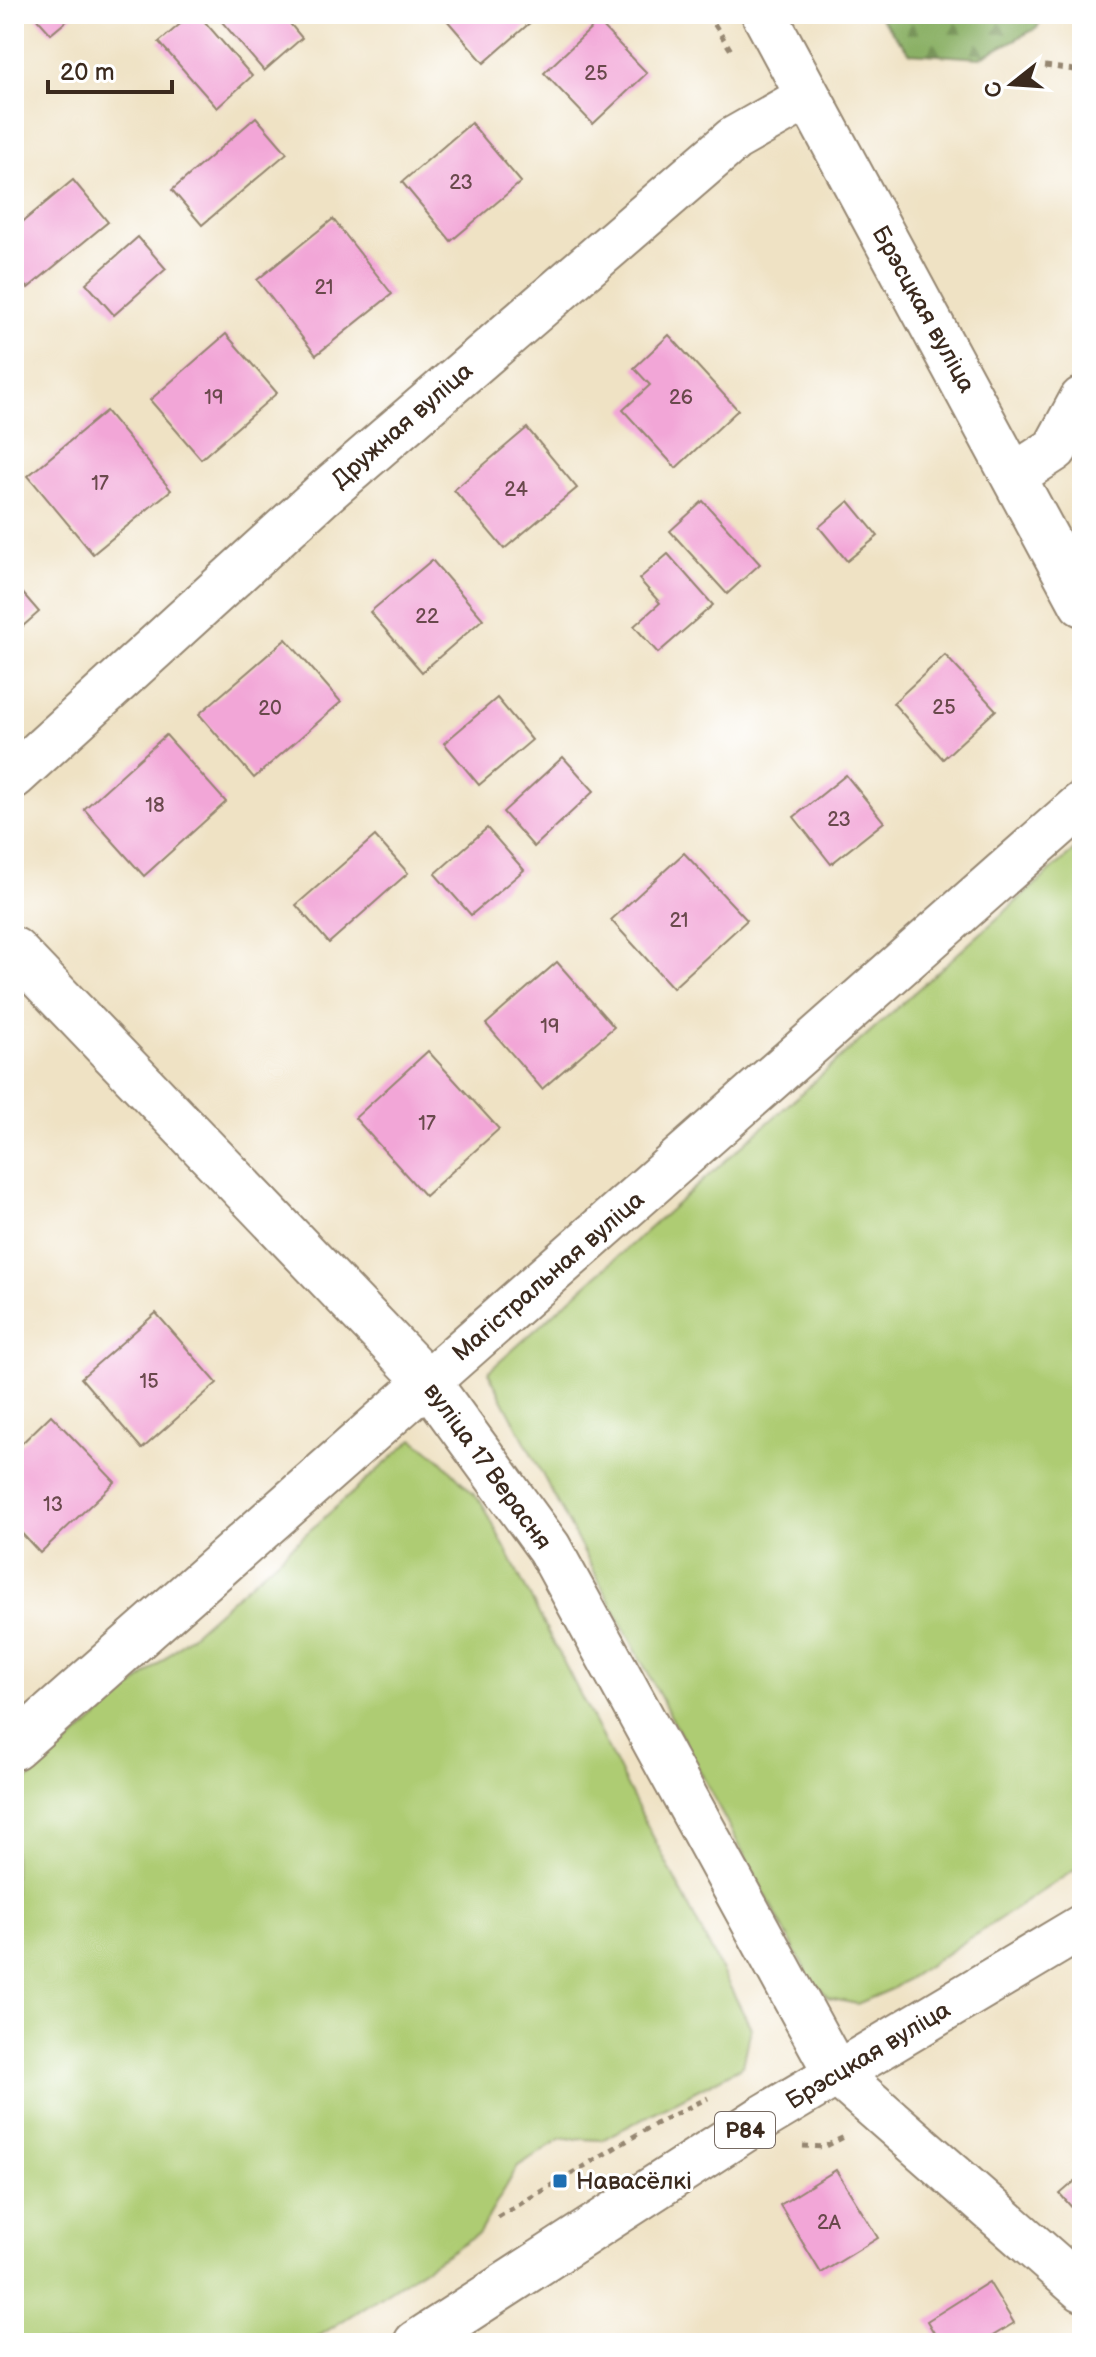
<svg xmlns="http://www.w3.org/2000/svg" width="1096" height="2357" viewBox="0 0 1096 2357" font-family="'Balsamiq Sans',sans-serif">
<defs>
<pattern id="forest-firs" width="22" height="20" patternUnits="userSpaceOnUse" patternTransform="scale(2)"><rect width="22" height="20" fill="#8ab065"/><path d="M5 1l3.5 6h-7zM16 11l3.5 6h-7z" fill="#728f53"/></pattern>
</defs>
<rect width="100%" height="100%" fill="#fff"/>
<filter id="ink" filterUnits="userSpaceOnUse"><feTurbulence type="fractalNoise" baseFrequency=".0125" numOctaves="2"/><feDisplacementMap in="SourceGraphic" scale="16" xChannelSelector="R" yChannelSelector="G"/><feConvolveMatrix kernelMatrix="1 2 1 2 8 2 1 2 1" color-interpolation-filters="sRGB"/></filter>
<filter id="wash" filterUnits="userSpaceOnUse"><feTurbulence type="fractalNoise" baseFrequency=".006" numOctaves="4" result="noise"/><feDisplacementMap in="SourceGraphic" scale="32" xChannelSelector="R" yChannelSelector="G"/><feGaussianBlur stdDeviation="1.8" result="paint"/><feColorMatrix in="noise" values="0 0 0 0 0 0 0 0 0 0 0 0 0 0 0 0 0 1.4 0 .05"/><feComposite in="paint" operator="in"/></filter>
<g filter="url(#wash)">
<rect width="100%" height="100%" fill="#efe2c4"/>
<g fill="#aecc73" stroke="#747b48" stroke-width="2">
<path d="M1082,843V1865L892,1989L857,2004L828,1998L808,1975L488,1372Z"/>
<path d="M413,1439L440,1459L482,1503L751,2028L743,2066L602,2140L562,2138L518,2166L479,2233L308,2343H14V1792Z"/>
</g>
<path fill="url(#forest-firs)" stroke="#626d42" stroke-width="2" d="M877,14H1044L1037,28L980,58L910,53Z"/>
<g id="blocks">
<g fill="#f2a6d7">
<path d="M33,14H75L51,34Z"/>
<path d="M192,14H198L252,76L217,108L159,42Z"/>
<path d="M232,14H282L302,38L264,71L222,22Z"/>
<path d="M452,14H540L484,63L446,19Z"/>
<path d="M598,22L647,73L593,124L544,73Z"/>
<path d="M256,117L287,153L202,225L172,190Z"/>
<path d="M471,123L521,182L451,241L402,182Z"/>
<path d="M73,180L108,222L28,288L14,270V229Z"/>
<path d="M333,219L392,294L316,355L257,280Z"/>
<path d="M138,237L166,269L114,315L86,283Z"/>
<path d="M226,334L277,393L201,459L150,400Z"/>
<path d="M669,335L738,410L676,468L623,410L650,385L634,368Z"/>
<path d="M106,411L171,490L93,554L28,476Z"/>
<path d="M527,428L577,488L504,549L454,490Z"/>
<path d="M703,501L760,564L727,594L670,531Z"/>
<path d="M849,501L878,536L847,561L819,527Z"/>
<path d="M668,554L713,605L658,653L634,626L660,603L639,579Z"/>
<path d="M432,560L483,619L422,672L370,612Z"/>
<path d="M14,583L39,612L14,634Z"/>
<path d="M286,639L341,702L254,778L199,714Z"/>
<path d="M945,655L996,710L943,759L893,703Z"/>
<path d="M497,698L532,740L479,785L444,743Z"/>
<path d="M166,735L226,802L144,876L84,809Z"/>
<path d="M563,757L594,791L534,847L503,812Z"/>
<path d="M846,775L884,822L831,864L794,817Z"/>
<path d="M487,828L524,870L471,915L435,874Z"/>
<path d="M375,836L408,873L329,943L296,905Z"/>
<path d="M684,853L747,920L673,988L611,920Z"/>
<path d="M557,962L614,1027L542,1089L486,1024Z"/>
<path d="M428,1051L499,1129L425,1196L355,1118Z"/>
<path d="M156,1313L217,1383L142,1449L81,1378Z"/>
<path d="M51,1415L115,1482L40,1553L14,1525V1451Z"/>
<path d="M836,2170L878,2238L821,2273L780,2205Z"/>
<path d="M1082,2175V2219L1060,2194Z"/>
<path d="M989,2282L1014,2323L981,2343H940L927,2321Z"/>
</g>
</g>
</g>
<g filter="url(#ink)">
<use href="#blocks" fill-opacity="0" stroke="#958671" stroke-width="2"/>
<g fill="none" stroke-linecap="round" stroke-linejoin="round">
<g stroke="#958671" stroke-width="48">
<g id="minor">
<path d="M764,14L1082,604"/>
<path d="M1015,475L1055,449L1082,399"/>
<path d="M14,776L322,495L734,139L808,97"/>
<path d="M14,950L428,1382L549,1548L836,2073L1082,2289"/>
<path d="M14,1747L1082,804"/>
</g>
</g>
<g stroke="#958671" stroke-width="48">
<path id="major" d="M416,2343L764,2117L1082,1927"/>
</g>
<g stroke="#958671" stroke-width="5" stroke-dasharray="6 6" stroke-linecap="butt">
<path d="M708,14L732,52"/>
<path d="M1045,66L1082,71"/>
<path d="M803,2146L824,2147L846,2136"/>
<path d="M498,2217L655,2124L708,2098"/>
</g>
<use href="#minor" stroke="#fff" stroke-width="44"/>
<use href="#major" stroke="#fff" stroke-width="44"/>
</g>
</g>
<rect fill="#1f6fb2" stroke="#fff" stroke-width="3" x="552" y="2173" width="16" height="16" rx="4"/>
<g text-anchor="middle" stroke-width="6" stroke-linejoin="round" paint-order="stroke">
<g font-size="20" fill="#69494c">
<text x="596" y="80">25</text>
<text x="461" y="189">23</text>
<text x="324" y="294">21</text>
<text x="214" y="404">19</text>
<text x="681" y="404">26</text>
<text x="100" y="490">17</text>
<text x="516" y="496">24</text>
<text x="427" y="623">22</text>
<text x="944" y="714">25</text>
<text x="270" y="715">20</text>
<text x="155" y="812">18</text>
<text x="839" y="826">23</text>
<text x="679" y="927">21</text>
<text x="550" y="1033">19</text>
<text x="427" y="1130">17</text>
<text x="149" y="1388">15</text>
<text x="53" y="1511">13</text>
<text x="829" y="2229">2А</text>
</g>
<rect fill="#fff" stroke="#766a62" stroke-width="2" x="715" y="2112" width="60" height="36" rx="6"/>
<g font-size="22" font-weight="bold" fill="#3b2a1e">
<text x="745" y="2138">Р84</text>
</g>
<g font-size="24" fill="#3b2a1e" stroke="#fff">
<text transform="translate(924 309) rotate(61)" y="8">Брэсцкая вуліца</text>
<text transform="translate(402 425) rotate(-41)" y="8">Дружная вуліца</text>
<text transform="translate(548 1276) rotate(-41)" y="8">Магістральная вуліца</text>
<text transform="translate(488 1466) rotate(54)" y="8">вуліца 17 Верасня</text>
<text transform="translate(868 2055) rotate(-31)" y="8">Брэсцкая вуліца</text>
</g>
<g font-size="24" fill="#3b2a1e" stroke="#fff" text-anchor="start">
<text x="576" y="2189">Навасёлкі</text>
</g>
</g>
<rect width="1096" height="2357" fill="none" stroke="#fff" stroke-width="48"/>
<g transform="translate(1012 84) rotate(253)" stroke="#ffffff" stroke-width="6" paint-order="stroke">
<path d="M0-6L14 30L0 20L-14 30Z" fill="#3b2a1e"/>
<text y="-12" font-size="22" font-weight="bold" text-anchor="middle" fill="#3b2a1e">С</text>
</g>
<path d="M48 80v12h124v-12" fill="none" stroke="#3b2a1e" stroke-width="4"/>
<text x="60" y="80" font-size="24" fill="#3b2a1e" stroke="#ffffff" stroke-width="6" paint-order="stroke">20 m</text>
</svg>
